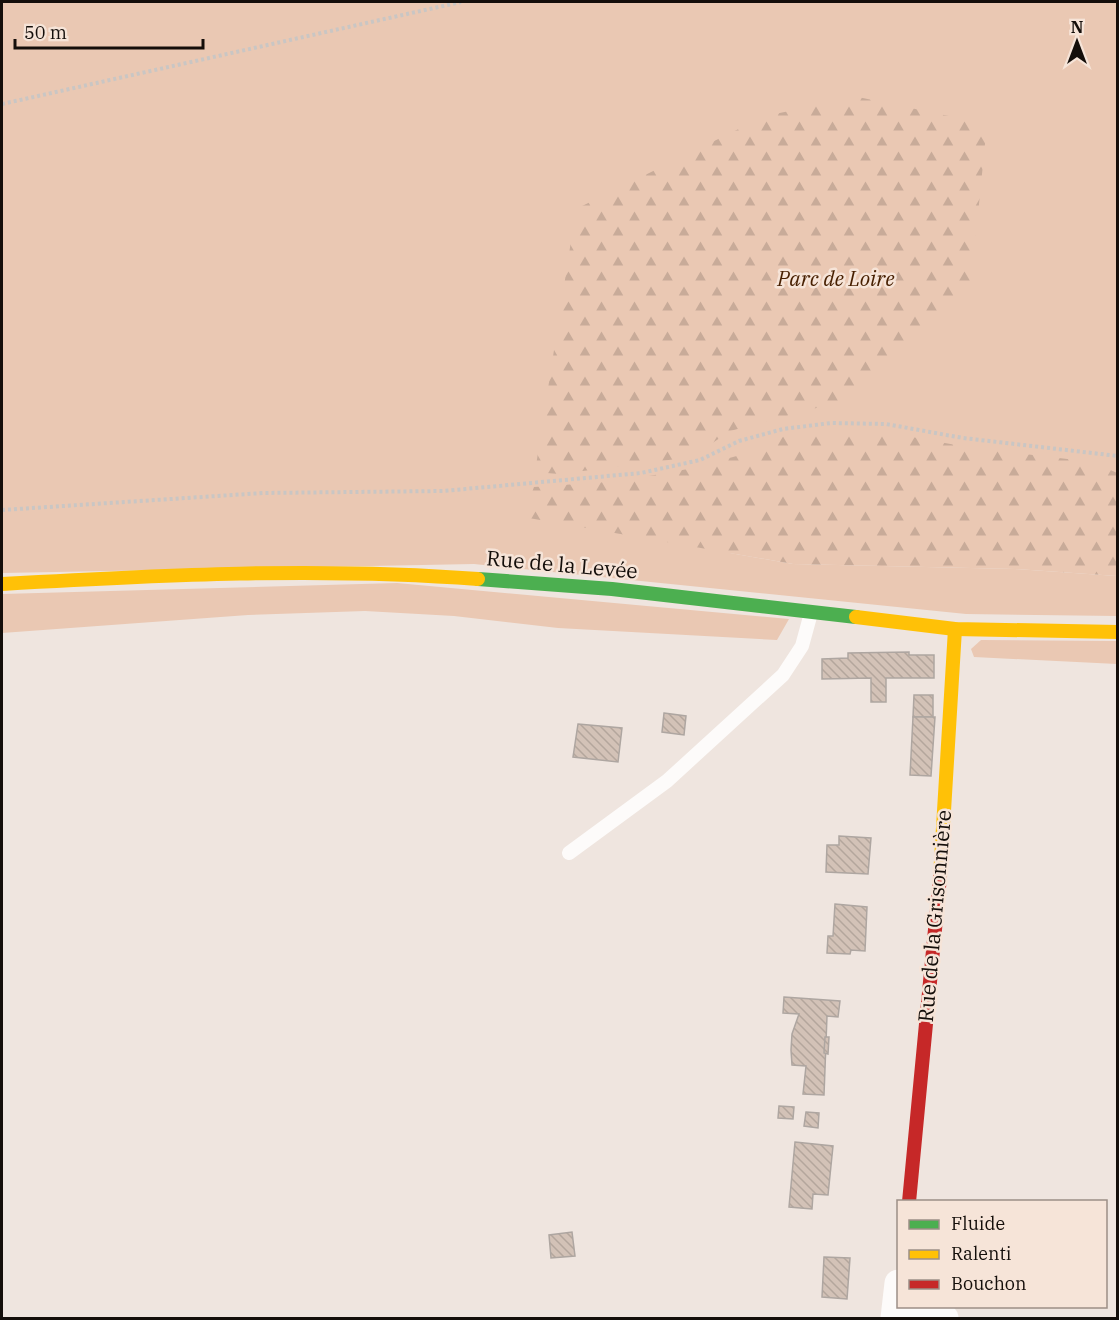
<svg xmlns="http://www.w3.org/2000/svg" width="1119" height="1320" viewBox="0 0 1119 1320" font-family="'IBM Plex Serif',serif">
<defs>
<pattern id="forest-firs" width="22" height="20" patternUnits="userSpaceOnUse" patternTransform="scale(1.5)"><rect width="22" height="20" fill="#eac8b3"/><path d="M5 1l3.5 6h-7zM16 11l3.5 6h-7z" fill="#c8ab99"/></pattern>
<pattern id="building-back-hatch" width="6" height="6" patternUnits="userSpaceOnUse" patternTransform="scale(1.5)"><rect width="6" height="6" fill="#d3c2b7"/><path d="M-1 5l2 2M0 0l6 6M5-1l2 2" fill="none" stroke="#b4a69c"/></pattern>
</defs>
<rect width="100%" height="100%" fill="#efe5df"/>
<g fill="#eac8b3">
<path d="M2,2H1117V570L730,553L793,564L1015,569L1117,576V616L966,614L474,564L2,573Z"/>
<path d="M397,583L789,619L777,640L558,628L454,616L365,611L248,615L2,633V594Z"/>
<path d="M981,640L1117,641V664L974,657L971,649Z"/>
</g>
<g fill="url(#forest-firs)">
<path d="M858,97L987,124L970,294L924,325L850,399L730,431L692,457L559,474L535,472L576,209L765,116Z"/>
<path d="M796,431H880L972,448L1093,462L1117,473V576L1015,569L793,564L523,517L534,487L621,481L688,469L748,453Z"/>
</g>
<g fill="url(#building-back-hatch)" stroke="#aea6a1" stroke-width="1.5">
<path d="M909,652V655H934V678H886V702H871V678L822,679V659L848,658V653Z"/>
<path d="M914,695H933V717H913Z"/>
<path d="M664,713L686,716L684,735L662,732Z"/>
<path d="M913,717H935L931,776L910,775Z"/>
<path d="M578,724L622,728L618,762L573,757Z"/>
<path d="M839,836L871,838L868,874L826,872L827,845H839Z"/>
<path d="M835,904L867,907L865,951L851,950L850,954L827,953L828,936H833Z"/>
<path d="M784,997L840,1001L838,1017L827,1016L824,1095L803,1094L806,1066L792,1065L791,1050L792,1034L799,1014L783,1013Z"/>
<path d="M825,1037H829L828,1054L824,1053Z"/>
<path d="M779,1106L794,1107L793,1119L778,1118Z"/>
<path d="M806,1112L819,1113L818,1128L804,1126Z"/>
<path d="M795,1142L833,1146L828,1195L813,1194L812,1209L789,1207Z"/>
<path d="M572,1232L575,1256L551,1258L549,1235Z"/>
<path d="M824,1257L850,1258L847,1299L822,1297Z"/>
</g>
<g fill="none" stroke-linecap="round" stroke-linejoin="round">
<g stroke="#c9c6c4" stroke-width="4" stroke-dasharray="3 3" stroke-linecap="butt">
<path d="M2,104L461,2"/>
<path d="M2,510L263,493L443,491L641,473L700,460L739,441L783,429L831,423L886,424L963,438L1118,456"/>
</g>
<path stroke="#fdfbfa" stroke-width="14" d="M569,853L667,781L783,675L802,646L811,613"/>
<g stroke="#fdfbfa" stroke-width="27">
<path d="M912,1306L945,1318"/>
<path d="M894,1318L898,1283"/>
</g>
<path stroke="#4caf50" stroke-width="14" d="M478,579L612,589L856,617"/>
<g stroke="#ffc107" stroke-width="14">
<path d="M2,584C160,575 319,567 478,579"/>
<path d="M856,617L955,629L1118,632"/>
<path d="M940,877L955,629"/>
</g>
<path stroke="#c62828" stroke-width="14" d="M909,1202L940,877"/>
</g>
<g text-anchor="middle" stroke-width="5" stroke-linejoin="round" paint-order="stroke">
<g font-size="21" font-style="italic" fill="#471f00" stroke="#f6e4d8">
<text x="836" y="286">Parc de Loire</text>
</g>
<g font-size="21" fill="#140e0a" stroke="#f6e4d8">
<text transform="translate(562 565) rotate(5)" y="7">Rue de la Levée</text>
<text transform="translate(935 916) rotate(-85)" y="7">Rue de la Grisonnière</text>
</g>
</g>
<rect width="1119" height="1320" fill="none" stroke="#140e0a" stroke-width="6"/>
<rect x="897" y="1200" width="210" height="108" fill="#f6e4d8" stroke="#9c8e86" stroke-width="1.5"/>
<rect x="909" y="1220" width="30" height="9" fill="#4caf50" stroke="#9c8e86" stroke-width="1.5"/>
<text x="951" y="1230" font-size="18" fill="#140e0a">Fluide</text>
<rect x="909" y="1250" width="30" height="9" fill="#ffc107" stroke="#9c8e86" stroke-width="1.5"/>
<text x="951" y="1260" font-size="18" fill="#140e0a">Ralenti</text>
<rect x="909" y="1280" width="30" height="9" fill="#c62828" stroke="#9c8e86" stroke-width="1.5"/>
<text x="951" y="1290" font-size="18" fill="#140e0a">Bouchon</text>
<g transform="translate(1077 42)" stroke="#f6e4d8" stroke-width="4.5" paint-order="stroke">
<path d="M0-4.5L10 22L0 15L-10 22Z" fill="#140e0a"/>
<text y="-9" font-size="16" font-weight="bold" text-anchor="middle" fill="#140e0a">N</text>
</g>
<path d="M15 39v9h188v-9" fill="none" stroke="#140e0a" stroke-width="3"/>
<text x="24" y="39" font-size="18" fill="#140e0a" stroke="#f6e4d8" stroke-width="4.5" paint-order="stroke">50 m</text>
</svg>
